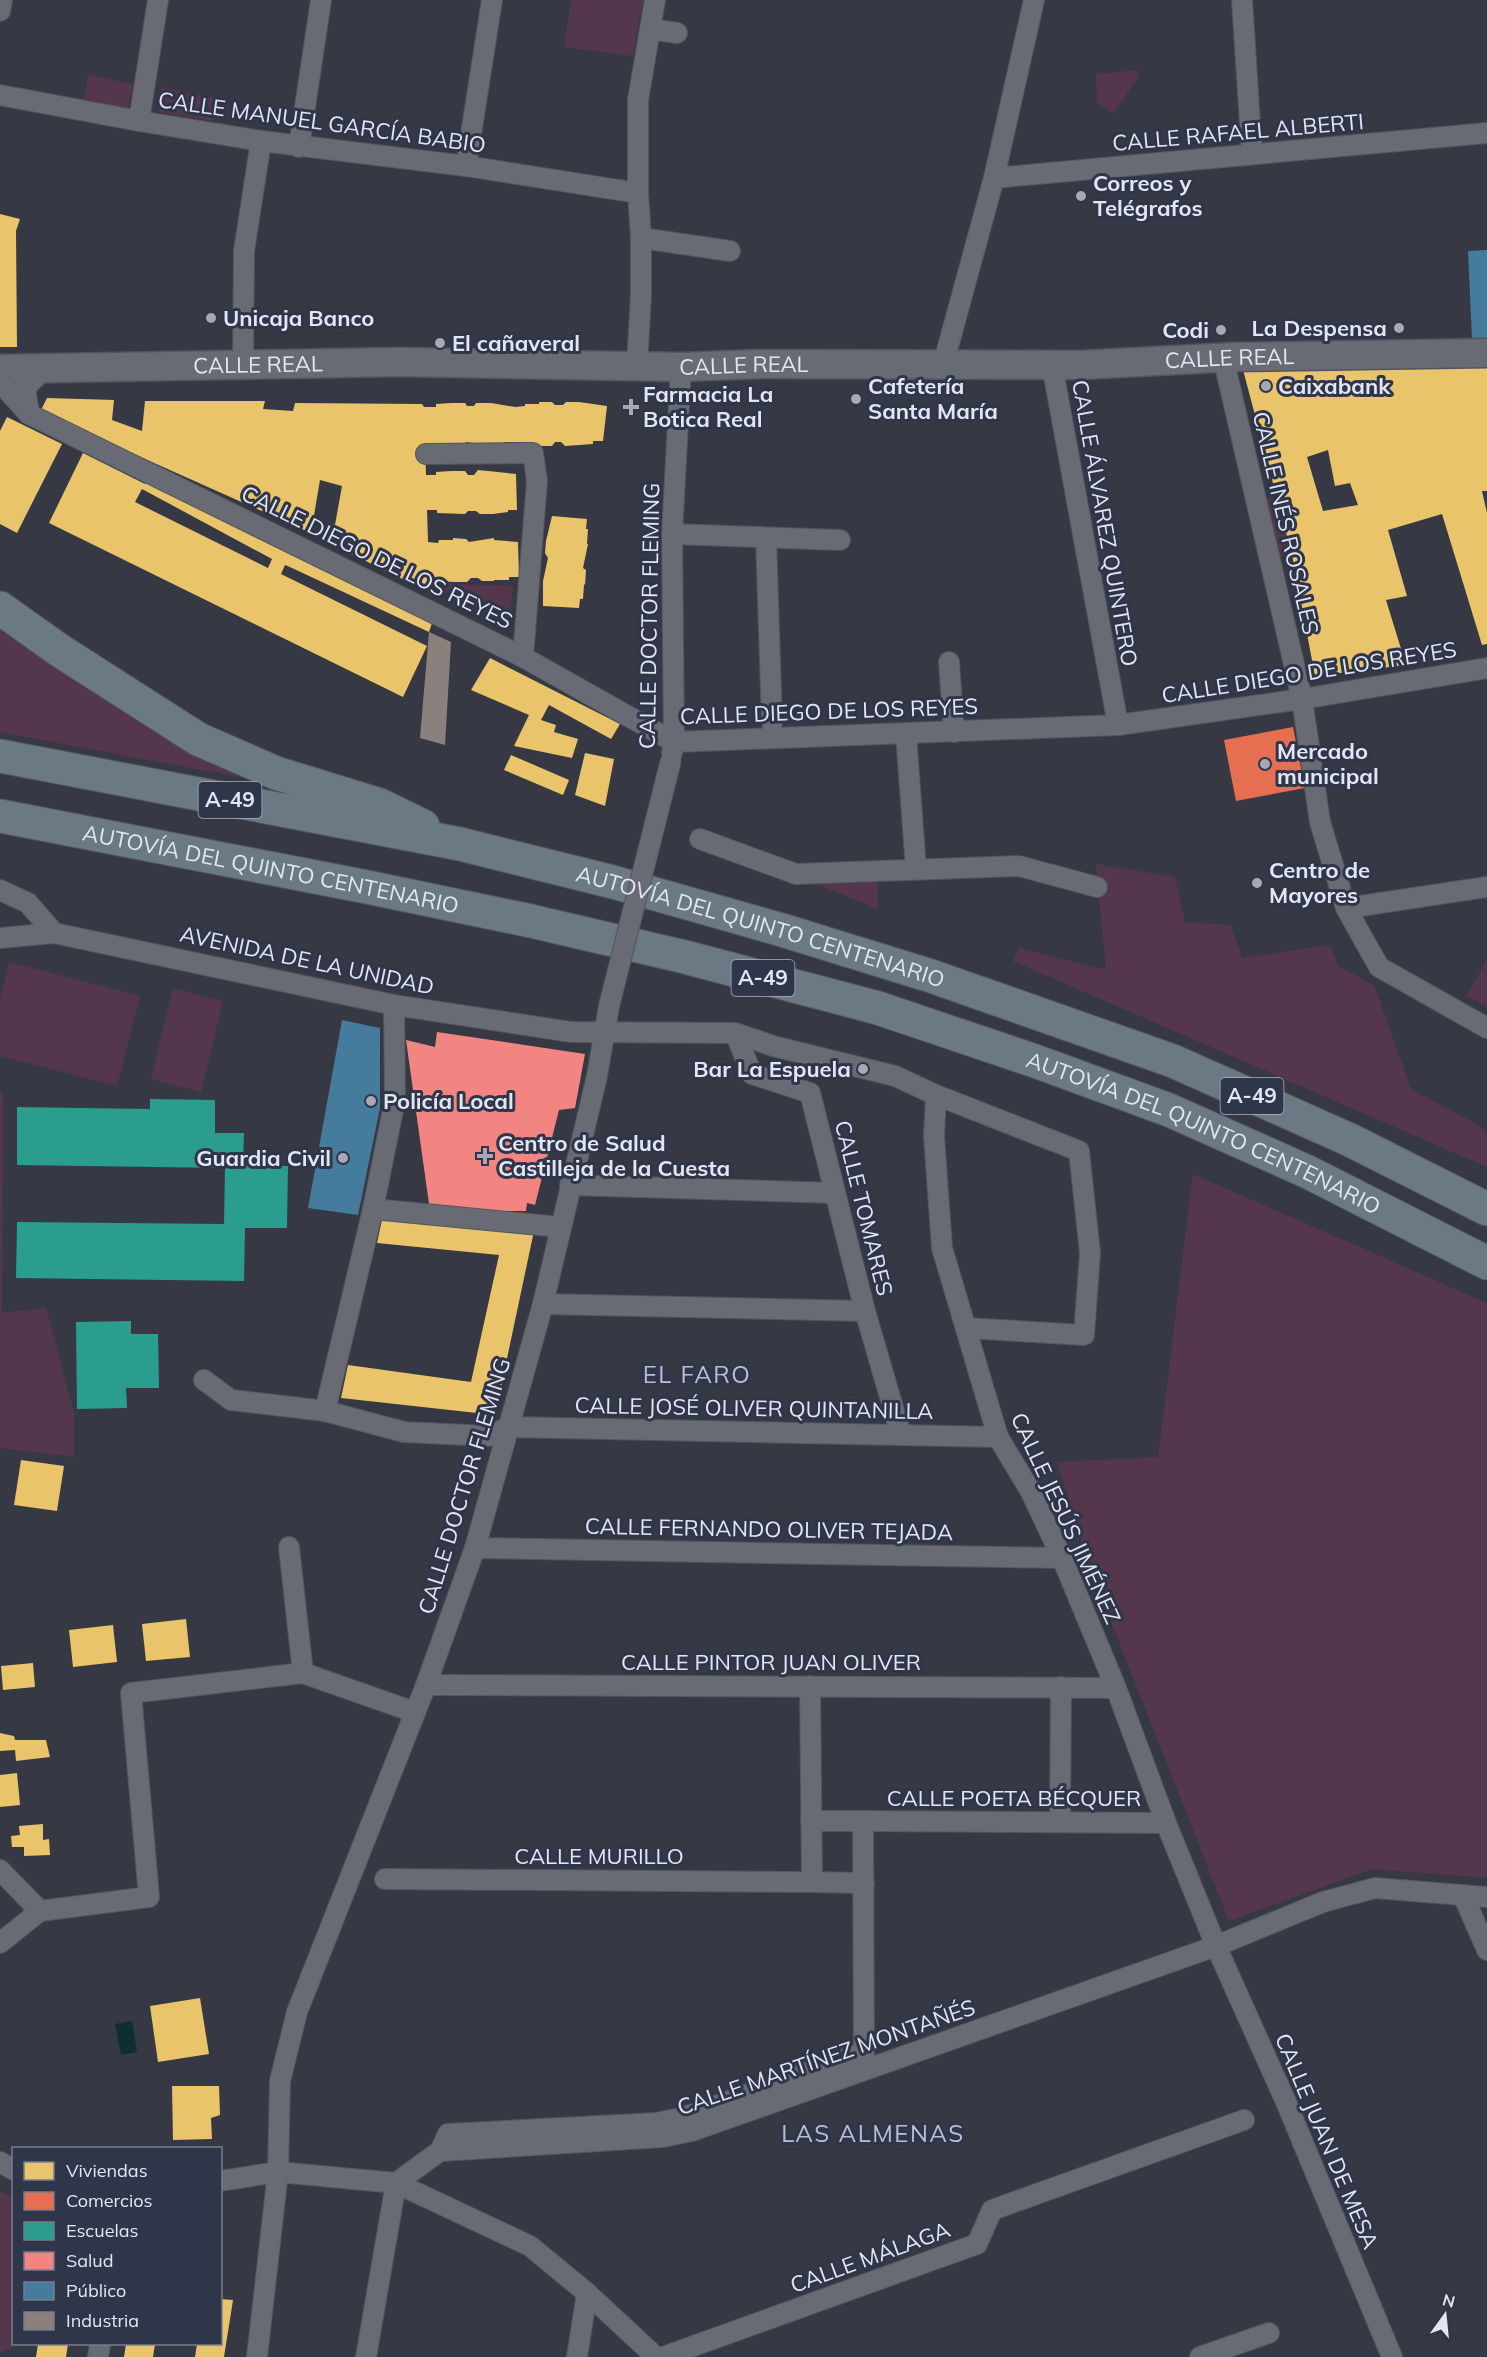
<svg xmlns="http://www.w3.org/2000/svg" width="1487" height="2357" viewBox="0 0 1487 2357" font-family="Mulish,sans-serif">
<rect width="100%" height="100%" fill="#363943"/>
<g fill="#54374c">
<path d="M571,0H643L633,56L564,47Z"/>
<path d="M1137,70L1139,76L1113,114L1097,102L1096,74Z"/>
<path d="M88,75L133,84L128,109L84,99Z"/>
<path d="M161,87L216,99L213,121L159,112Z"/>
<path d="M1277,498L1292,555L1264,560L1250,503Z"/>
<path d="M429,583L513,586L509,626Z"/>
<path d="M0,626L281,785L0,732Z"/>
<path d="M1096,864L1175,877L1185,922L1231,925L1242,958L1330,945L1339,967L1374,985L1411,1089L1487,1130V1167L1013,961L1019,948L1106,970Z"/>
<path d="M878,880V909L814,883Z"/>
<path d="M1487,959V1007L1467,996Z"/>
<path d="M9,962L140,996L117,1086L0,1056V998Z"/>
<path d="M173,988L223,1001L201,1092L151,1079Z"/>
<path d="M0,1091L3,1095L2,1313L46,1308L74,1412V1457L0,1448Z"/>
<path d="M1193,1174L1487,1303V1878L1372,1869L1229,1921L1091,1571L1057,1462L1158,1457Z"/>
<path d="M0,2191L13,2197L14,2344H21L0,2352Z"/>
</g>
<path fill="#0d2e33" d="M132,2021L137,2052L121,2055L115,2024Z"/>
<g fill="#e9c46a" fill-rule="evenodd">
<path d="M0,214L20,219L16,231L17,347H0Z"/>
<path d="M1300,365L1487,368V491H1482L1487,513V644L1482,645L1442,514L1388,530L1407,596L1386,600L1406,665L1315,676L1292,555L1242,366ZM1328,450L1335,486L1350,483L1358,505L1323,511L1307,457Z"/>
<path d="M47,398L114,400L112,420L142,431L145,401H265L263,409L293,411L295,403L422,404L424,407H436V404L451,403H465L467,406H474L476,403H491L515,407L525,406V404H539V402H552L555,405H563L566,402H579L607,406L603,441H593V444L565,446L561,442H555L552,446H539L524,444V442H504V445L477,446L473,443L466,442L463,446L425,443L426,475H436V472L451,471H465L468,475H474L478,470L516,474L517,510H508V512L493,514H480L476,511H468L465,514L437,513V510H427L428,542L438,543L439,540H453V538L466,539L469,542L494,538V540L518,542L519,577H509V580H494V581H482L478,578H471L467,582H454L439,581V578H429V592L323,540L328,522L335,525L342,486L320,480L311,533L40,412Z"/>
<path d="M7,417L62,444L17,533L0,524V431Z"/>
<path d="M83,453L145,484L149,478L433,620L429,632L292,568L285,565L281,574L427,646L403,697L49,523ZM142,489L272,559L268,568L135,502Z"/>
<path d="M552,516L587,519L586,529H588L587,544H588L583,568L586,570L585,585L584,584L583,599H580L579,608L543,606V581L548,558L545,553L546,541Z"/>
<path d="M490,658L620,724L611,739L549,705L541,720L556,725L554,732L578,739L572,758L514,746L529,715L471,690Z"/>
<path d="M585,753L614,759L605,806L575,795Z"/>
<path d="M511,755L569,780L563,795L504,770Z"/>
<path d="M383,1215L534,1231L495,1415L341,1398L348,1365L471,1382L499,1255L377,1243Z"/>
<path d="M21,1460L64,1466L57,1511L14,1505Z"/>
<path d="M186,1619L190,1657L146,1661L142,1624Z"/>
<path d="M113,1625L117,1662L73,1667L69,1630Z"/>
<path d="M33,1663L35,1687L3,1690L1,1666Z"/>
<path d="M0,1733L14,1736L15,1740H46L50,1757L16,1761L15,1750L0,1751Z"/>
<path d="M17,1773L20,1805L0,1807V1775Z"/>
<path d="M43,1824V1840L49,1839L50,1855L24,1856V1847H12L11,1836L20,1835L19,1826Z"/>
<path d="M200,1998L209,2054L158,2062L150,2006Z"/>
<path d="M172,2086H219L220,2115L211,2118L212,2139L173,2140Z"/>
<path d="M220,2299L233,2300L224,2357H195L197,2344H220Z"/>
<path d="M38,2344H68L66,2357H36Z"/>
<path d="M126,2344H155L153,2357H124Z"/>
</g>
<path fill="#e76f51" d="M1293,727L1305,788L1236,801L1224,740Z"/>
<g fill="#2a9d8f">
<path d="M150,1099L215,1100V1133H244L243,1165L288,1166L287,1228H245L244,1281L16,1278L17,1222L224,1224L225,1168L17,1165V1107L150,1109Z"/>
<path d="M131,1321V1334H158L159,1388H126L127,1408L77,1409L76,1322Z"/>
</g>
<path fill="#f28482" d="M437,1032L585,1054L575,1108L559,1110L535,1205L527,1203L526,1211H430L406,1040L435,1047Z"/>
<g fill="#457b9d">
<path d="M1487,250V340L1472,339L1468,251Z"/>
<path d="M342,1020L380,1028V1108L358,1215L308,1208Z"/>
</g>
<path fill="#8a817c" d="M429,632L451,642L445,745L420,738Z"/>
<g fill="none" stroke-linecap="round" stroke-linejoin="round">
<g stroke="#52555e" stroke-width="22">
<g id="street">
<path d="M1242,0L1252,154"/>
<path d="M0,11L2,0"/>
<path d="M650,29L677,33"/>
<path d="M0,95L139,121L261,141L466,166L638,193"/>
<path d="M139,121L158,0"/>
<path d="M299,147L321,0"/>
<path d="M466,166L492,0"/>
<path d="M994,178L1487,133"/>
<path d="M641,238L730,251"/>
<path d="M1223,357L1302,699L1320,822L1346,908L1379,967L1487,1028"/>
<path d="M243,365L244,251L261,141"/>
<path d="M637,365L641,295V238L638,193V100L655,0"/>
<path d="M943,365L994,178L1034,0"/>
<path d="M1052,365L1118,725"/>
<path d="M0,382L29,414L523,657L674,742L1118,725L1302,699L1487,668"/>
<path d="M29,414L25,388L44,369"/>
<path d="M426,454L533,453L537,481L523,657"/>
<path d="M672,534L840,540"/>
<path d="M766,538L772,723"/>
<path d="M949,662L954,732"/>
<path d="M906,734L916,869"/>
<path d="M672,753L674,742L672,534L681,367"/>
<path d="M700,839L796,874L1019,866L1097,887"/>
<path d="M0,890L28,903L54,933"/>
<path d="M1347,908L1487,887"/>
<path d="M0,938L54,933L394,1005L571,1032L735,1033L773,1046L895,1076L936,1095L1079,1151L1090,1253L1084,1335L966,1328"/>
<path d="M609,1006L597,1076L543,1304L475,1548L426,1685L297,2012L280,2081L278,2172L396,2183L530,2246L587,2293L656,2357"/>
<path d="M735,1033L752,1074L810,1093L865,1311L901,1435"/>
<path d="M936,1095L934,1136L942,1248L998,1437L1031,1492L1062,1558L1116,1688L1166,1823L1216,1946L1286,2102L1392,2357"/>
<path d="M570,1185L835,1193"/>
<path d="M373,1209L560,1227"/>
<path d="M543,1304L865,1311"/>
<path d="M204,1380L231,1400L325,1411L404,1432L488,1436L509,1427L998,1437"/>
<path d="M325,1411L373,1209L395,1100L394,1005"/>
<path d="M289,1547L303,1673"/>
<path d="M475,1548L1062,1558"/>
<path d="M426,1685L1116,1688"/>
<path d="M810,1686L812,1882L864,1883"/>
<path d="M811,1821H863L864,2064"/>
<path d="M863,1821L1166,1823"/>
<path d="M1060,1822L1061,1687"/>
<path d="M0,1870L40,1911"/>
<path d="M385,1879L812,1882"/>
<path d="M1463,1895L1487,1950"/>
<path d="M0,1943L40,1911L149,1897L131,1693L303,1673L414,1712"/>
<path d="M440,2151L663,2137L692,2131L1216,1946L1323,1902L1375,1888L1487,1897"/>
<path d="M0,2162L14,2170"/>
<path d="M220,2181L278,2172L257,2357"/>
<path d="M98,2357L100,2344"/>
<path d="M366,2357L396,2183L440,2151L448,2134L656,2123L685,2117L864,2052"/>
<path d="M577,2357L587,2293"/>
<path d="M663,2357L977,2244L992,2210L1244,2120"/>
<path d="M1200,2357L1269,2333"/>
</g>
</g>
<g stroke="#52555e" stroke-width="31">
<g id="secondary">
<path id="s1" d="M0,369L400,362L681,367L759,364L1080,365L1234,357L1487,353"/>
</g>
</g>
<g stroke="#52555e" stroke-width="35">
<g id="highway">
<path d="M0,608L59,650L198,739L276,773L380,805L423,826"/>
<path id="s2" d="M0,756L460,844L613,882L782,930L931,976L1173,1061L1350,1140L1487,1209"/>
<path id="s3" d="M0,816L362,886L531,921L685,957L878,1008L1035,1061L1169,1110L1308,1172L1487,1263"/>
</g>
</g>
<use href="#street" stroke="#686b74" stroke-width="20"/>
<use href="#secondary" stroke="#686b74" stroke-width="28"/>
<use href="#highway" stroke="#6b7985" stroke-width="33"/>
<g stroke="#52555e" stroke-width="22" stroke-linecap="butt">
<path id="street-bridge" d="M609,1006L671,760"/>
</g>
<use href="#street-bridge" stroke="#686b74" stroke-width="20"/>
</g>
<g fill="#a6a9b5" stroke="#303649" stroke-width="2">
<circle cx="1081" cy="196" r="6"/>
<circle cx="211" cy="318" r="6"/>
<circle cx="1399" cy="328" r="6"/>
<circle cx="1221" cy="330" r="6"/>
<circle cx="440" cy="343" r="6"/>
<circle cx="1266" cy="386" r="6"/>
<circle cx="856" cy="399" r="6"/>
<path d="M628 398h6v6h6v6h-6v6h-6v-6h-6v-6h6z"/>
<circle cx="1265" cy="764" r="6"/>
<circle cx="1257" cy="883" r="6"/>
<circle cx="863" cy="1069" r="6"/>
<circle cx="371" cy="1101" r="6"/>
<path d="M482 1147h6v6h6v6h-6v6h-6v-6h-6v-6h6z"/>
<circle cx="343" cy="1158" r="6"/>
</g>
<g text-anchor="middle" stroke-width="6" stroke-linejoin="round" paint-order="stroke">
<g fill="#303649" stroke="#adb1c0" stroke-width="1.5">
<rect x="198.5" y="782" width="63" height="36" rx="4.5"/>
<rect x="731.5" y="960" width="63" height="36" rx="4.5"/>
<rect x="1220.5" y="1078" width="63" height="36" rx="4.5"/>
</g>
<g font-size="21" font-weight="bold" fill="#e2e6f3">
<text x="230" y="807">A-49</text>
<text x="763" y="985">A-49</text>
<text x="1252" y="1103">A-49</text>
</g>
<g font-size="22" fill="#e2e6f3" stroke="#303649">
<text transform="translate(322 122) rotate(8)" y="8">CALLE MANUEL GARCÍA BABIO</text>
<text transform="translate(1238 132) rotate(-5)" y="8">CALLE RAFAEL ALBERTI</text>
<text dy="8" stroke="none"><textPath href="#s1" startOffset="1230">CALLE REAL</textPath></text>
<text dy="8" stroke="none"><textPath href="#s1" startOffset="258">CALLE REAL</textPath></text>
<text dy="8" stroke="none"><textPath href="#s1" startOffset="744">CALLE REAL</textPath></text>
<text transform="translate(1105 523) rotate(80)" y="8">CALLE ÁLVAREZ QUINTERO</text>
<text transform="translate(1286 523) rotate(77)" y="8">CALLE INÉS ROSALES</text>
<text transform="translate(377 557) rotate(26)" y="8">CALLE DIEGO DE LOS REYES</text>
<text transform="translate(649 616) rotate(-89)" y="8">CALLE DOCTOR FLEMING</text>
<text transform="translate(1309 672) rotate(-9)" y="8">CALLE DIEGO DE LOS REYES</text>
<text transform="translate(829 711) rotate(-2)" y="8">CALLE DIEGO DE LOS REYES</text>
<text dy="8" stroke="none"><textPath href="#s3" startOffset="276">AUTOVÍA DEL QUINTO CENTENARIO</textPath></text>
<text dy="8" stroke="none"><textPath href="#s2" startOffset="780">AUTOVÍA DEL QUINTO CENTENARIO</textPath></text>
<text transform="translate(307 960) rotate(12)" y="8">AVENIDA DE LA UNIDAD</text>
<text dy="8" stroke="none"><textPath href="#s3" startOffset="1248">AUTOVÍA DEL QUINTO CENTENARIO</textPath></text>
<text transform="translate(864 1208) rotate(76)" y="8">CALLE TOMARES</text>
<text transform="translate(754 1408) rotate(1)" y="8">CALLE JOSÉ OLIVER QUINTANILLA</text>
<text transform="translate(464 1486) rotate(-73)" y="8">CALLE DOCTOR FLEMING</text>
<text transform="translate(1066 1518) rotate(65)" y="8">CALLE JESÚS JIMÉNEZ</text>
<text transform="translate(769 1529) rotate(1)" y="8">CALLE FERNANDO OLIVER TEJADA</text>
<text x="771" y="1670">CALLE PINTOR JUAN OLIVER</text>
<text x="1014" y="1806">CALLE POETA BÉCQUER</text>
<text x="599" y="1864">CALLE MURILLO</text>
<text transform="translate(826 2057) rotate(-19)" y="8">CALLE MARTÍNEZ MONTAÑÉS</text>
<text transform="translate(1327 2141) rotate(67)" y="8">CALLE JUAN DE MESA</text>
<text transform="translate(870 2257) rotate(-20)" y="8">CALLE MÁLAGA</text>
</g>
<g font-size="22" font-weight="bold" fill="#e2e6f3" stroke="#303649" text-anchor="start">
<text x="1093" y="191">Correos y<tspan x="1093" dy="25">Telégrafos</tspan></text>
<text x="223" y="326">Unicaja Banco</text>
<text x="1387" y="336" text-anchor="end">La Despensa</text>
<text x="1209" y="338" text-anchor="end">Codi</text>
<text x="452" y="351">El cañaveral</text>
<text x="868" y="394">Cafetería<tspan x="868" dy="25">Santa María</tspan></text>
<text x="1278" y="394">Caixabank</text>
<text x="643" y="402">Farmacia La<tspan x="643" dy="25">Botica Real</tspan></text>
<text x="1277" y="759">Mercado<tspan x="1277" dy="25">municipal</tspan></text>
<text x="1269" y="878">Centro de<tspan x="1269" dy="25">Mayores</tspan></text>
<text x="851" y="1077" text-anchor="end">Bar La Espuela</text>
<text x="383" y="1109">Policía Local</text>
<text x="498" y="1151">Centro de Salud<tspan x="498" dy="25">Castilleja de la Cuesta</tspan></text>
<text x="331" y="1166" text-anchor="end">Guardia Civil</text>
</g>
<g font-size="24" letter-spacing="1.5" fill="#b7bed6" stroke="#303649">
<text x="697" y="1383">EL FARO</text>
<text x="873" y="2142">LAS ALMENAS</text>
</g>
</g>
<rect x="12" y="2147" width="210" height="198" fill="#303649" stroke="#777c8d" stroke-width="1.5"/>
<rect x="24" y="2162" width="30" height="18" fill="#e9c46a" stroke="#777c8d" stroke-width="1.5"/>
<text x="66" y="2177" font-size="18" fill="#e2e6f3">Viviendas</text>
<rect x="24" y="2192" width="30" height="18" fill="#e76f51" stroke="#777c8d" stroke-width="1.5"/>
<text x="66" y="2207" font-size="18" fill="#e2e6f3">Comercios</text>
<rect x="24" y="2222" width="30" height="18" fill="#2a9d8f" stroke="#777c8d" stroke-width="1.5"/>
<text x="66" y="2237" font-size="18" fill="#e2e6f3">Escuelas</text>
<rect x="24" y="2252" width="30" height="18" fill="#f28482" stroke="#777c8d" stroke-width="1.5"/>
<text x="66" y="2267" font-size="18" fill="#e2e6f3">Salud</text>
<rect x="24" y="2282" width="30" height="18" fill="#457b9d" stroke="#777c8d" stroke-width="1.5"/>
<text x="66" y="2297" font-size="18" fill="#e2e6f3">Público</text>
<rect x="24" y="2312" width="30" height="18" fill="#8a817c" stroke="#777c8d" stroke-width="1.5"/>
<text x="66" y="2327" font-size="18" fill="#e2e6f3">Industria</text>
<g transform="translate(1445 2315) rotate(15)" stroke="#303649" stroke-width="4.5" paint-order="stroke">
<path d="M0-4.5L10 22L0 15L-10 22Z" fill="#e2e6f3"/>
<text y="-9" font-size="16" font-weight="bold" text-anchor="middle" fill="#e2e6f3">N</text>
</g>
</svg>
